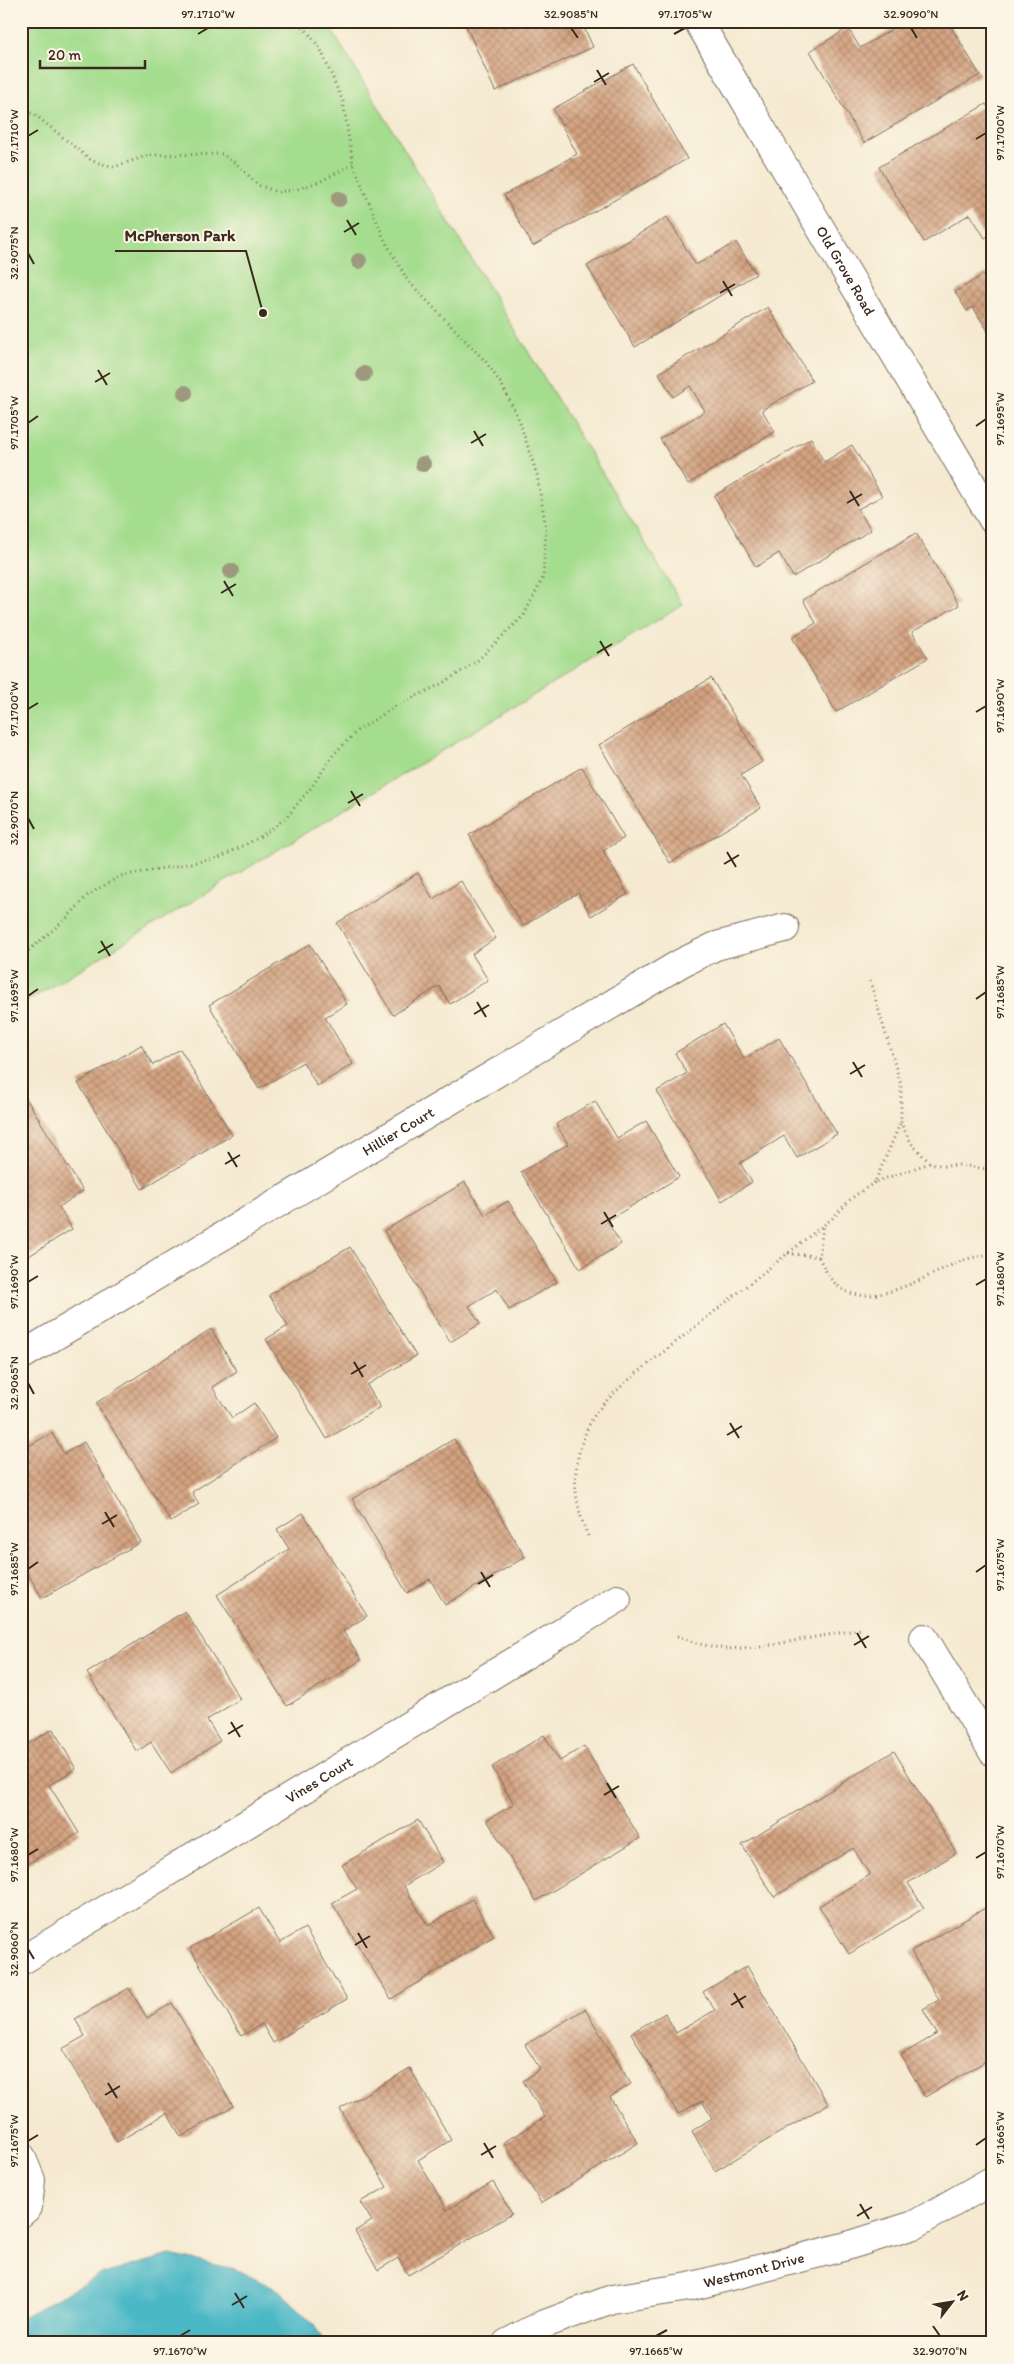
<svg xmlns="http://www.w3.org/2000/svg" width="1014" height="2364" viewBox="0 0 1014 2364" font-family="Itim,sans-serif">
<defs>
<pattern id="building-cross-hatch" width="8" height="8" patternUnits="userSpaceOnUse" patternTransform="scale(1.25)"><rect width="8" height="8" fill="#d4a381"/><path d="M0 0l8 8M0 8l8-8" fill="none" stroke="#ad8569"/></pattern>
</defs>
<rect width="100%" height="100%" fill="#fcf5e5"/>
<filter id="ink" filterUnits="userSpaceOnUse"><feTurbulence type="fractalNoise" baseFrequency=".02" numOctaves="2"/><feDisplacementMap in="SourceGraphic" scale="10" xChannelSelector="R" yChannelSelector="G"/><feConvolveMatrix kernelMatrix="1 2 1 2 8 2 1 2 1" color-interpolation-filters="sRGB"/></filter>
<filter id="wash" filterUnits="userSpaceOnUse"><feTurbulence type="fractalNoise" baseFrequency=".0096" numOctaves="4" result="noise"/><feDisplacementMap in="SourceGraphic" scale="20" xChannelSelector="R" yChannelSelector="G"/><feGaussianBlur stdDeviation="1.12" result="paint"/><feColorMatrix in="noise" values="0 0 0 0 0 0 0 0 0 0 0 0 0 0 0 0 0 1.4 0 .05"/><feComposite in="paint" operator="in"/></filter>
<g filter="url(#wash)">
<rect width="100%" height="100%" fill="#f5ead1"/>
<path fill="#a5dd8f" stroke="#708456" d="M21,21H326L683,605L21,1005Z"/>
<path fill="#4bb8c6" stroke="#437172" d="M170,2255L235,2269L280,2291L312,2322L325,2343H21V2318L100,2275Z"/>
<g id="blocks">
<g fill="url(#building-cross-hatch)">
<path d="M464,21H581L593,47L495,91Z"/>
<path d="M886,21H956L950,25L980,75L864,143L810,51L848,28L860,48L891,30Z"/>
<path d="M633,64L687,159L533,246L504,195L577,154L553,109Z"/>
<path d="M986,104L993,115V233L985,238L970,214L924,242L879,167Z"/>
<path d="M667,217L696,265L736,242L756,274L635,347L587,266Z"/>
<path d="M986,273L993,285V288L988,291L993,299V339L973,307L967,311L955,292Z"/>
<path d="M768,307L812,381L762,410L775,432L688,484L660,439L705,411L690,386L673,397L659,373Z"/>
<path d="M811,438L824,462L852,445L882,496L858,509L871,530L793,577L779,553L756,567L714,496Z"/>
<path d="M916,533L959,605L912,632L928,658L836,712L792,637L816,623L803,600Z"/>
<path d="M711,678L762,762L741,775L761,808L670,863L599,745Z"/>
<path d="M582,767L624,838L603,851L628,894L591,916L578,893L523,926L469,835Z"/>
<path d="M418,873L433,899L461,881L496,938L472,954L488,980L450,1004L439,986L393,1015L337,923Z"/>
<path d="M310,944L347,1004L325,1017L353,1064L317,1086L303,1062L259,1089L209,1005Z"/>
<path d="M723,1024L744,1059L779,1038L837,1134L797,1158L784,1136L740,1163L752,1182L722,1201L657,1091L687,1073L675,1053Z"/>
<path d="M141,1045L153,1065L180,1049L232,1135L142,1189L78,1083Z"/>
<path d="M21,1090L83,1191L59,1207L72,1229L21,1261Z"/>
<path d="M595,1101L617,1138L646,1121L679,1177L607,1221L621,1244L580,1269L521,1172L568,1144L556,1124Z"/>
<path d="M465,1182L485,1215L508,1201L557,1282L509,1310L497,1289L469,1306L480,1324L450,1342L384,1231Z"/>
<path d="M350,1247L416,1356L367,1385L380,1407L327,1439L266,1339L288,1326L269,1295Z"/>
<path d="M211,1329L237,1371L212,1387L232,1418L254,1403L276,1438L192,1492L199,1504L171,1522L96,1403Z"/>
<path d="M52,1433L64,1454L84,1442L141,1542L42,1598L21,1562V1450Z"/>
<path d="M454,1439L525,1557L445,1605L430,1579L407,1593L352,1499Z"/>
<path d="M303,1513L367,1616L343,1631L361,1660L287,1706L217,1595L289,1549L277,1529Z"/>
<path d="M185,1611L240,1699L207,1720L220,1741L171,1773L151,1742L137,1752L87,1673Z"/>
<path d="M53,1729L76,1769L49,1785L79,1833L21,1868V1748Z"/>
<path d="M544,1735L560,1761L584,1746L640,1838L536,1901L487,1820L514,1804L492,1767Z"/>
<path d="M894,1751L956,1853L908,1883L924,1908L849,1954L819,1906L870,1875L853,1848L774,1897L742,1845Z"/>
<path d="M418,1820L443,1862L404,1886L428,1926L472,1899L494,1936L391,1999L332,1903L357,1889L342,1865Z"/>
<path d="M987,1907L993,1916V2057L925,2097L901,2055L937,2034L923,2009L939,2000L911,1951Z"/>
<path d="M259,1908L280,1943L305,1928L347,1999L273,2043L262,2024L241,2036L190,1948Z"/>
<path d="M747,1966L828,2104L715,2171L692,2131L712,2118L702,2101L678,2114L631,2033L665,2013L676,2033L715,2010L703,1992Z"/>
<path d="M129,1988L147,2018L172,2003L233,2106L181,2137L167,2113L117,2142L62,2049L85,2036L75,2019Z"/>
<path d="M585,2009L631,2084L610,2097L638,2143L541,2203L504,2142L545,2117L523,2081L540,2069L525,2045Z"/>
<path d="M410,2068L451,2140L418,2160L447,2210L493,2182L512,2214L408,2275L398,2258L378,2270L355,2231L372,2221L360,2202L387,2187L340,2109Z"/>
</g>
</g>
</g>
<g filter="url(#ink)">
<use href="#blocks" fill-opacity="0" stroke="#7c6d5d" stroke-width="1"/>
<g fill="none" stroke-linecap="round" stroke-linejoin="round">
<g stroke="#7c6d5d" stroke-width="30">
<g id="street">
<path id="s1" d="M698,21L993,520"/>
<path id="s2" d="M21,1356L681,963L716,946L785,928"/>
<path d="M924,1638L993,1752"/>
<path id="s3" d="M21,1961L617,1599"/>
<path d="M21,2156L31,2180L28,2207L21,2213"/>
<path id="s4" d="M507,2343L542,2325L612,2299L689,2287L847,2246L914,2225L993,2180"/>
</g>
</g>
<g stroke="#7c6d5d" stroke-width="3" stroke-dasharray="1 4" stroke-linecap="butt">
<path d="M21,110L34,114L92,161L114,167L149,155L222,154L239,166L258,185L277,192L295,190L321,181L353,164"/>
<path d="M21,957L67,918L88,895L120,876L219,858L258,838L286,818L313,785L334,754L357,731L394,707L441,684L476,662L524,615L543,578L546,528L537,475L519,420L502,385L486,362L408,281L385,241L353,164L343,102L320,48L299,21"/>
<path d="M870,981L901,1085V1123L911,1143L930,1163L944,1166L961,1165L993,1170"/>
<path d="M900,1124L875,1182L930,1163"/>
<path d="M788,1253L819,1257L823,1226"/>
<path d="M819,1257C824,1268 829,1279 838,1286C869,1313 928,1274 959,1262C970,1257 981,1256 993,1255"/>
<path d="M588,1536C571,1496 571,1463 590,1423C602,1398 644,1368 666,1350C720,1307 774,1264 829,1221C838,1214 845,1204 853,1197C860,1192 868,1187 875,1182"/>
<path d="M992,1599H993"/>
<path d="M677,1636L699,1644L725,1649L760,1647L861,1629"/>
</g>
<use href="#street" stroke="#fff" stroke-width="28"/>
</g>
<g fill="#9e997e">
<circle cx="339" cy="199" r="8"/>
<circle cx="359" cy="261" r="8"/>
<circle cx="364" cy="374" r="8"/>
<circle cx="185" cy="393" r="8"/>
<circle cx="423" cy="464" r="8"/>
<circle cx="231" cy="571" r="8"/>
</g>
</g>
<path fill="none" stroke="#3b2a1e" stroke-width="2" d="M571,28L578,38M911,28L917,38M198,34L208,28M674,34L685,28M597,70L606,85M594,82L609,73M28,136L38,130M976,139L986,133M347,220L356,235M344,232L359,223M28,253L34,264M723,281L732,296M720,293L735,284M98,370L107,385M95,382L110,373M28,423L38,416M976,426L986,419M474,431L483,446M471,443L486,434M850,491L859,506M847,503L862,494M224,581L233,596M221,593L236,584M600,641L609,656M597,653L612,644M28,709L38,703M976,712L986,706M351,791L360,806M348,803L363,794M28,818L34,829M727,852L736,867M724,864L739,855M101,941L110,956M98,953L113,944M28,996L38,989M976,999L986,992M477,1002L486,1017M474,1014L489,1005M853,1062L862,1077M850,1074L865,1065M228,1152L237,1167M225,1164L240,1155M604,1212L613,1227M601,1224L616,1215M28,1282L38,1276M976,1285L986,1279M354,1362L363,1377M351,1374L366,1365M28,1383L34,1394M730,1423L739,1438M727,1435L742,1426M105,1512L114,1527M102,1524L117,1515M28,1569L38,1562M481,1572L490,1587M976,1572L986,1565M478,1584L493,1575M857,1633L866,1648M854,1645L869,1636M231,1722L240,1737M228,1734L243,1725M607,1783L616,1798M604,1795L619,1786M28,1855L38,1849M976,1858L986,1852M358,1933L367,1948M355,1945L370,1936M28,1949L34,1959M734,1993L743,2008M731,2005L746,1996M108,2083L117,2098M105,2095L120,2086M28,2141L38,2135M484,2143L493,2158M976,2145L986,2138M481,2155L496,2146M860,2204L869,2219M857,2216L872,2207M235,2293L244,2308M232,2305L247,2296M933,2326L940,2336M180,2336L190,2330M656,2336L667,2330"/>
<g text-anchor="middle" stroke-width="4" stroke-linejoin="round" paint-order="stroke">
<g font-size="15" fill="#3b2a1e" stroke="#fcf5e5">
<text dy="5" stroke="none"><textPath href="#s1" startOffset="290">Old Grove Road</textPath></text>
<text dy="5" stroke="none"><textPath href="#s2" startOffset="439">Hillier Court</textPath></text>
<text dy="5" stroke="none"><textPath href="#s3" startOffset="349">Vines Court</textPath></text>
<text dy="5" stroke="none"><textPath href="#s4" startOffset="259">Westmont Drive</textPath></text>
</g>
</g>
<path fill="none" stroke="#3b2a1e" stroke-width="2" d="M263 313L246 251H115"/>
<circle fill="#3b2a1e" stroke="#fcf5e5" stroke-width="2" cx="263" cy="313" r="5"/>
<g font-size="16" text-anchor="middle" font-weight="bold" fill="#3b2a1e" stroke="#fcf5e5" stroke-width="4" stroke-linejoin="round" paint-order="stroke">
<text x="180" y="241">McPherson Park</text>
</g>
<rect width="1014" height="2364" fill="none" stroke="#fcf5e5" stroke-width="55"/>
<g transform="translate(952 2302) rotate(59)" stroke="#fcf5e5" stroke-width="4" paint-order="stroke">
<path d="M0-4L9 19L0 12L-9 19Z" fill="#3b2a1e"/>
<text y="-8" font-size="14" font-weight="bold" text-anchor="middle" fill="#3b2a1e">N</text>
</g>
<path d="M40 60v8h105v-8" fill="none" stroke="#3b2a1e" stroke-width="2.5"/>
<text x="48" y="60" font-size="15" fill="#3b2a1e" stroke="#fcf5e5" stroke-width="4" paint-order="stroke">20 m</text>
<rect x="28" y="28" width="958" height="2308" fill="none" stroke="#3b2a1e" stroke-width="2"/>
<g font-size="12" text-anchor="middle" fill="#3b2a1e">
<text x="208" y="18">97.1710°W</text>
<text x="571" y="18">32.9085°N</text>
<text x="685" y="18">97.1705°W</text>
<text x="911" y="18">32.9090°N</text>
<text transform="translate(1000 133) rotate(-90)" y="4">97.1700°W</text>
<text transform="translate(14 136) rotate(-90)" y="4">97.1710°W</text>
<text transform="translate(14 253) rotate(-90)" y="4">32.9075°N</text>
<text transform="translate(1000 419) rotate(-90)" y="4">97.1695°W</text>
<text transform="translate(14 423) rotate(-90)" y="4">97.1705°W</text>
<text transform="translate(1000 706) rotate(-90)" y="4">97.1690°W</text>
<text transform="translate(14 709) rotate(-90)" y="4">97.1700°W</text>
<text transform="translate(14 818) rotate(-90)" y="4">32.9070°N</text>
<text transform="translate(1000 992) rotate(-90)" y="4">97.1685°W</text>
<text transform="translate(14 996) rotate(-90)" y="4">97.1695°W</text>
<text transform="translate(1000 1279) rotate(-90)" y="4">97.1680°W</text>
<text transform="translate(14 1282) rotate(-90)" y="4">97.1690°W</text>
<text transform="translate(14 1383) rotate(-90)" y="4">32.9065°N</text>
<text transform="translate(1000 1565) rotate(-90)" y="4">97.1675°W</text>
<text transform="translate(14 1569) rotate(-90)" y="4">97.1685°W</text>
<text transform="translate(1000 1852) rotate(-90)" y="4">97.1670°W</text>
<text transform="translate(14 1855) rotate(-90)" y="4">97.1680°W</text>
<text transform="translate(14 1949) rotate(-90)" y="4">32.9060°N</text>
<text transform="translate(1000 2138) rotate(-90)" y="4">97.1665°W</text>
<text transform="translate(14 2141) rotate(-90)" y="4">97.1675°W</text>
<text x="180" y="2355">97.1670°W</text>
<text x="656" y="2355">97.1665°W</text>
<text x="940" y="2355">32.9070°N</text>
</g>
</svg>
